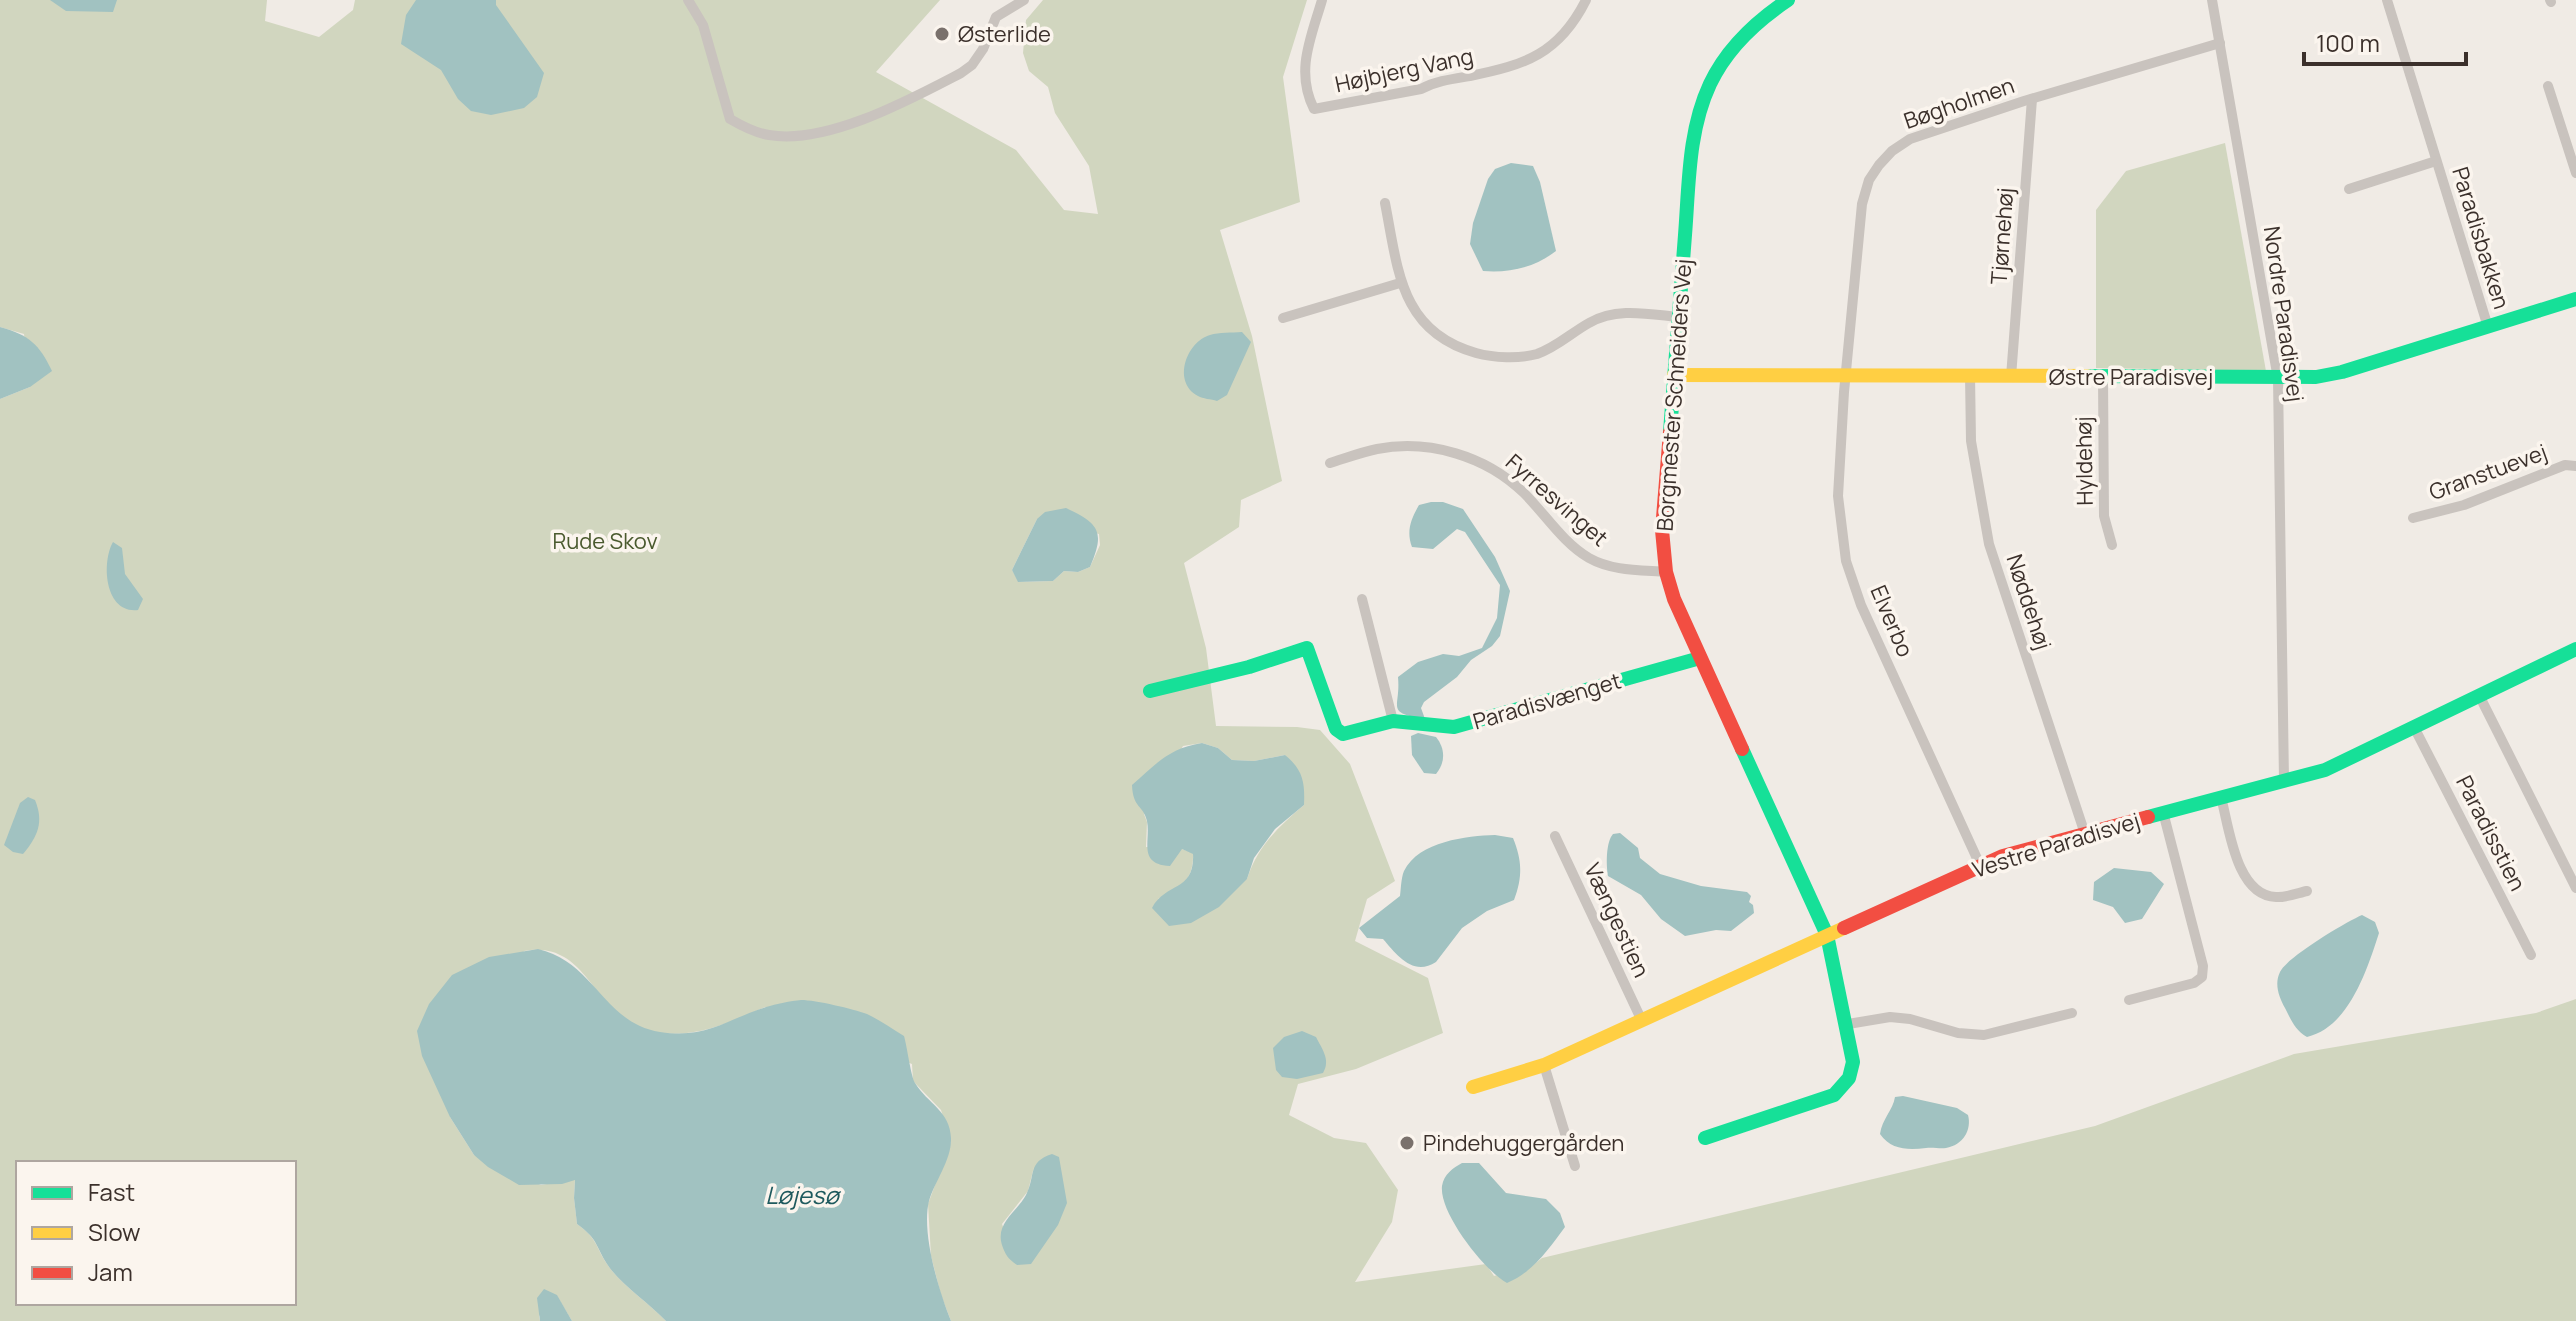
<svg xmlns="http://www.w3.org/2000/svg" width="2576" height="1321" viewBox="0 0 2576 1321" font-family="Manrope,sans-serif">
<rect width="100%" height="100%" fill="#f0ebe5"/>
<g fill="#d1d6bf" fill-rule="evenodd">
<path d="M0,0H267L265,21L319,37L353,10L355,0H940L876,72L1016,150L1064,210L1098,214L1089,166L1055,113L1048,87L1029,71L1023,53L1026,20L1043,0H1307L1283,77L1300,202L1220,230L1252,336L1282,481L1241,500L1239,527L1184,563L1206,648L1216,726L1297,727L1320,730L1350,764L1395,881L1367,899L1355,941L1428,978L1443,1033L1356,1069L1298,1084L1289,1115L1334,1138L1366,1143L1398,1190L1392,1222L1355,1282L1486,1264L1494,1276L1533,1265L1542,1258L2095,1126L2294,1054L2536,1013L2576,999V1321H951L941,1295L931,1256L928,1204L951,1142L941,1110L913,1081L912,1064L765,1007C724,1026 675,1047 630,1023C592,1002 582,940 524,951L450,1117L474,1155L541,1185L575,1179L574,1198L577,1224C598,1239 595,1246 607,1264C619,1283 649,1303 666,1321H572L557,1296L539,1316L540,1321H0V399L30,387L24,334L0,327ZM1037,519L1099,534L1100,545L1090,567L1078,572L1064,571L1053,581L1019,582L1012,570ZM1202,743L1218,748L1232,760L1254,761L1285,755L1304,805C1278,827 1258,846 1247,879L1158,899C1180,886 1194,882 1193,853L1182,849L1146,847L1147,822L1144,814L1183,746ZM18,1163H294V1303H18ZM1034,1167L1017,1265L1002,1224L1028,1191Z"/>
<path d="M2225,143L2266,371L2096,368V210L2126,171Z"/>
</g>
<g fill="#a1c2c1">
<path d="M50,0H117L113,12L66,11Z"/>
<path d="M416,0H496V5L544,73L537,97L524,108L491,115L471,111L458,99L441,70L401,44L406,15Z"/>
<path d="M1511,163L1533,166L1540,182L1556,251C1534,268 1509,273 1483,271L1470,244L1473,223L1488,179L1495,169Z"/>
<path d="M0,327C29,335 39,344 52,371L30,387L0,399Z"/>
<path d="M1242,332L1251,342L1227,395L1217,401C1211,399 1203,399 1198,396C1172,382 1186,342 1210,335C1219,332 1232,333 1242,332Z"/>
<path d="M1431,502H1443L1463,509L1495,557L1510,591L1500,636L1492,646L1471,660L1457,677L1424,702L1421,708L1425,719C1384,712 1401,709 1398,677L1418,662L1443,654L1459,656L1482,648L1497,618L1500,585L1465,532L1457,529L1433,549L1412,547C1406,531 1411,519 1419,505Z"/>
<path d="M1066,508C1100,524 1105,532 1090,567L1078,572L1064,571L1053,581L1018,582L1012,570L1037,519L1045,512Z"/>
<path d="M113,542L122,548L125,574L143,599L138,610C105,614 101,563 113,542Z"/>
<path d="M1418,733L1436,737C1445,748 1446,762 1436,774L1424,773L1412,755L1411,736Z"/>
<path d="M1202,743L1218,748L1232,760L1254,761L1285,755C1303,770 1305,782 1304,805L1275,829L1254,858L1247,879L1219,907L1191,923L1169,926L1152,908C1166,882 1195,892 1193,854L1182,849L1170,866C1137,864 1151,841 1147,821C1143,804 1133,809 1132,785C1156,764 1169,748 1202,743Z"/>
<path d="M28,797L35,800C44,822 38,836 23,854L13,852L4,845L20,803Z"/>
<path d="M1620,833L1638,848L1640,858L1660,874L1701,886L1747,892L1751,896L1749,902L1753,905L1754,913L1731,931L1716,930L1685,936L1661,919L1641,895L1608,876C1606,864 1606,842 1613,834Z"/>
<path d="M1495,835L1513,838C1522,860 1523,877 1514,900L1487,911L1462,928L1436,962C1413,977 1397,955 1383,939L1367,938L1359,928L1400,896C1401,889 1401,878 1404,871C1419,841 1467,836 1495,835Z"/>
<path d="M2114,868L2151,872L2164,884L2142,919L2125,923L2113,907L2093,900L2094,882Z"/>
<path d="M2362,915L2375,922L2379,933C2367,970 2349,1027 2307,1037C2295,1030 2291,1020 2285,1008C2279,997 2274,984 2280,972C2287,957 2346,922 2362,915Z"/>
<path d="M538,949C595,962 603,1023 660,1032C707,1039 725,1020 766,1007C776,1004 791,1001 801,1000C816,1000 853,1009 867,1014C880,1020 892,1029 904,1036C907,1046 911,1077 915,1083C928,1104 950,1111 951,1138C952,1159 935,1181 929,1201C921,1233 939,1291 951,1321H666C649,1303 619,1283 607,1264C595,1245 598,1239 577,1224L574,1198L575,1180L562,1184L519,1185L488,1167L474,1155L450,1117L422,1056L417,1031L429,1004L452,975L489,957Z"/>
<path d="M1302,1031L1316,1037C1322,1049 1331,1060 1323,1073L1297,1079L1282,1077L1276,1070L1273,1048L1284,1037Z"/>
<path d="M1903,1096L1957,1108L1968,1115C1972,1130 1963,1145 1946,1148C1940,1149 1933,1147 1926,1148C1908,1150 1891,1150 1880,1134C1882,1119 1893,1110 1895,1097Z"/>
<path d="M1052,1154L1059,1157L1067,1203L1058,1225L1031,1264L1017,1265C1008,1259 1005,1254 1002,1245C995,1223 1017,1212 1026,1195C1036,1176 1027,1162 1052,1154Z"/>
<path d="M1462,1163H1479L1506,1193L1546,1199L1560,1213L1565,1227C1548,1250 1533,1272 1507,1283C1485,1271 1439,1213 1442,1186C1444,1174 1453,1168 1462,1163Z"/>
<path d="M544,1289L557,1295L572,1321H540L537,1298Z"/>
</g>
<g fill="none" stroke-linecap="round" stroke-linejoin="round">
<g stroke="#c9c3be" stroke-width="10">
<path d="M688,0L703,25L730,119C742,126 755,133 769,135C827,145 911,99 961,73L972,65L983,49L996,17L1024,0"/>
<path d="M1322,0C1311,38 1295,71 1314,109L1421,89C1436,81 1452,79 1470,76C1525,65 1559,54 1586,0"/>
<path d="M2212,0L2278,379L2284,781"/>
<path d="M2387,0L2488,327"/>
<path d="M2550,0L2551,2"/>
<path d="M2548,86L2576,173"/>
<path d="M2349,189L2436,161"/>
<path d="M1385,203C1398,269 1400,332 1476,353C1494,358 1519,359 1537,354C1557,347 1571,333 1589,323C1616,307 1648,314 1678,317"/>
<path d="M1283,318L1400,283"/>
<path d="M1970,375L1971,441L1989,544L2085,834"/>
<path d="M2103,376L2104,516L2112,545"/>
<path d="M2011,377L2032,99"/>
<path d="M1330,463C1346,458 1362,452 1377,449C1429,439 1486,456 1524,493C1545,514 1563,543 1589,558C1612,571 1640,570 1666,572"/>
<path d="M2413,518L2464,505L2565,465L2576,466"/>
<path d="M1362,599L1393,721"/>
<path d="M2480,697L2576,888"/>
<path d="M2415,729L2531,955"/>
<path d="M2221,797C2229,827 2236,896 2276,897C2285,898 2298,893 2307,891"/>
<path d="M1555,836L1642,1021"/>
<path d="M1980,865L1861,605L1846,561L1838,496L1844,392L1862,204L1869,180L1879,165L1892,151L1910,139L2024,101L2220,43"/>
<path d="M2129,1000L2194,983L2202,977L2203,966L2163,812"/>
<path d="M1848,1024L1890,1017L1910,1019L1958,1033L1984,1035L2072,1013"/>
<path d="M1544,1065L1575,1166"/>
</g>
<g stroke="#16e098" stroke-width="14">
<path d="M2087,376L2316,377L2342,372L2576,299"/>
<path d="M1670,432C1675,366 1680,301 1685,235C1689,185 1688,131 1710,84C1727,48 1755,22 1788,0"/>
<path d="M1150,691L1249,667L1307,648L1336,729L1343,734L1393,721L1454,727L1700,658"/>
<path d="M2148,817L2325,770L2576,649"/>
<path d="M1705,1138L1834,1095L1849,1078L1853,1062L1827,935L1742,749"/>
</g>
<g stroke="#ffcf43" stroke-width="14">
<path d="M1674,375L2087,376"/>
<path d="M1473,1087L1544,1065L1844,928"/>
</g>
<g stroke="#f24e42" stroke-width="14">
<path d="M1670,432L1662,530L1666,572L1674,599L1742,749"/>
<path d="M1844,928L2003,856L2148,817"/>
</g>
</g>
<g fill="#7a716c" stroke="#fbf5ee" stroke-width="3">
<circle cx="942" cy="34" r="8"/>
<circle cx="1407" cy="1143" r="8"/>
</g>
<g text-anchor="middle" stroke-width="7" stroke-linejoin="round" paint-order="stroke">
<g font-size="22" fill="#3b302b" stroke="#fbf5ee" text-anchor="start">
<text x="958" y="42">Østerlide</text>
<text x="1423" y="1151">Pindehuggergården</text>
</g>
<g font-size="22" fill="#3b302b" stroke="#fbf5ee">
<text transform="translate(1404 70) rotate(-12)" y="8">Højbjerg Vang</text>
<text transform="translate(1959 103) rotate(-19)" y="8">Bøgholmen</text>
<text transform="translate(2002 236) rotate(-86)" y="8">Tjørnehøj</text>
<text transform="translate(2481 238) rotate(73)" y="8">Paradisbakken</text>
<text transform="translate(2284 314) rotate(82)" y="8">Nordre Paradisvej</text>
<text x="2131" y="385">Østre Paradisvej</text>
<text transform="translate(1674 395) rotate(-86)" y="8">Borgmester Schneiders Vej</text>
<text transform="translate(2084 461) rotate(-91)" y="8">Hyldehøj</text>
<text transform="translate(2488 472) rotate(-20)" y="8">Granstuevej</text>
<text transform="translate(1557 500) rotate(41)" y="8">Fyrresvinget</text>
<text transform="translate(2029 602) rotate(72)" y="8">Nøddehøj</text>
<text transform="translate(1892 621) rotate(67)" y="8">Elverbo</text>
<text transform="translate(1547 701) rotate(-16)" y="8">Paradisvænget</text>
<text transform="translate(2491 833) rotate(63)" y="8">Paradisstien</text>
<text transform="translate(2056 845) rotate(-17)" y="8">Vestre Paradisvej</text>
<text transform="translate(1617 920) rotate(65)" y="8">Vængestien</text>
</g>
<g font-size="22" fill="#4a5a2e" stroke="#fbf5ee">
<text x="605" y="549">Rude Skov</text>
</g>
<g font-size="24" font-style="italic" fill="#1f5a5e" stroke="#fbf5ee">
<text x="802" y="1204">Løjesø</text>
</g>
</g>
<rect x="16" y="1161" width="280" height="144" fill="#fbf5ee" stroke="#aea6a0" stroke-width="2"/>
<rect x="32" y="1187" width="40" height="12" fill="#16e098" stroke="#aea6a0" stroke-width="2"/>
<text x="88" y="1201" font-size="24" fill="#3b302b">Fast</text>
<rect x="32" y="1227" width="40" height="12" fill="#ffcf43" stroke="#aea6a0" stroke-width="2"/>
<text x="88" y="1241" font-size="24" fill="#3b302b">Slow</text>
<rect x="32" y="1267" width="40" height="12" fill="#f24e42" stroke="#aea6a0" stroke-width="2"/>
<text x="88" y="1281" font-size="24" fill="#3b302b">Jam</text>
<path d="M2304 52v12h162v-12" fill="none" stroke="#3b302b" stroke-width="4"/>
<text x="2316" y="52" font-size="24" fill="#3b302b" stroke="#fbf5ee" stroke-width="6" paint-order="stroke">100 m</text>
</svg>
